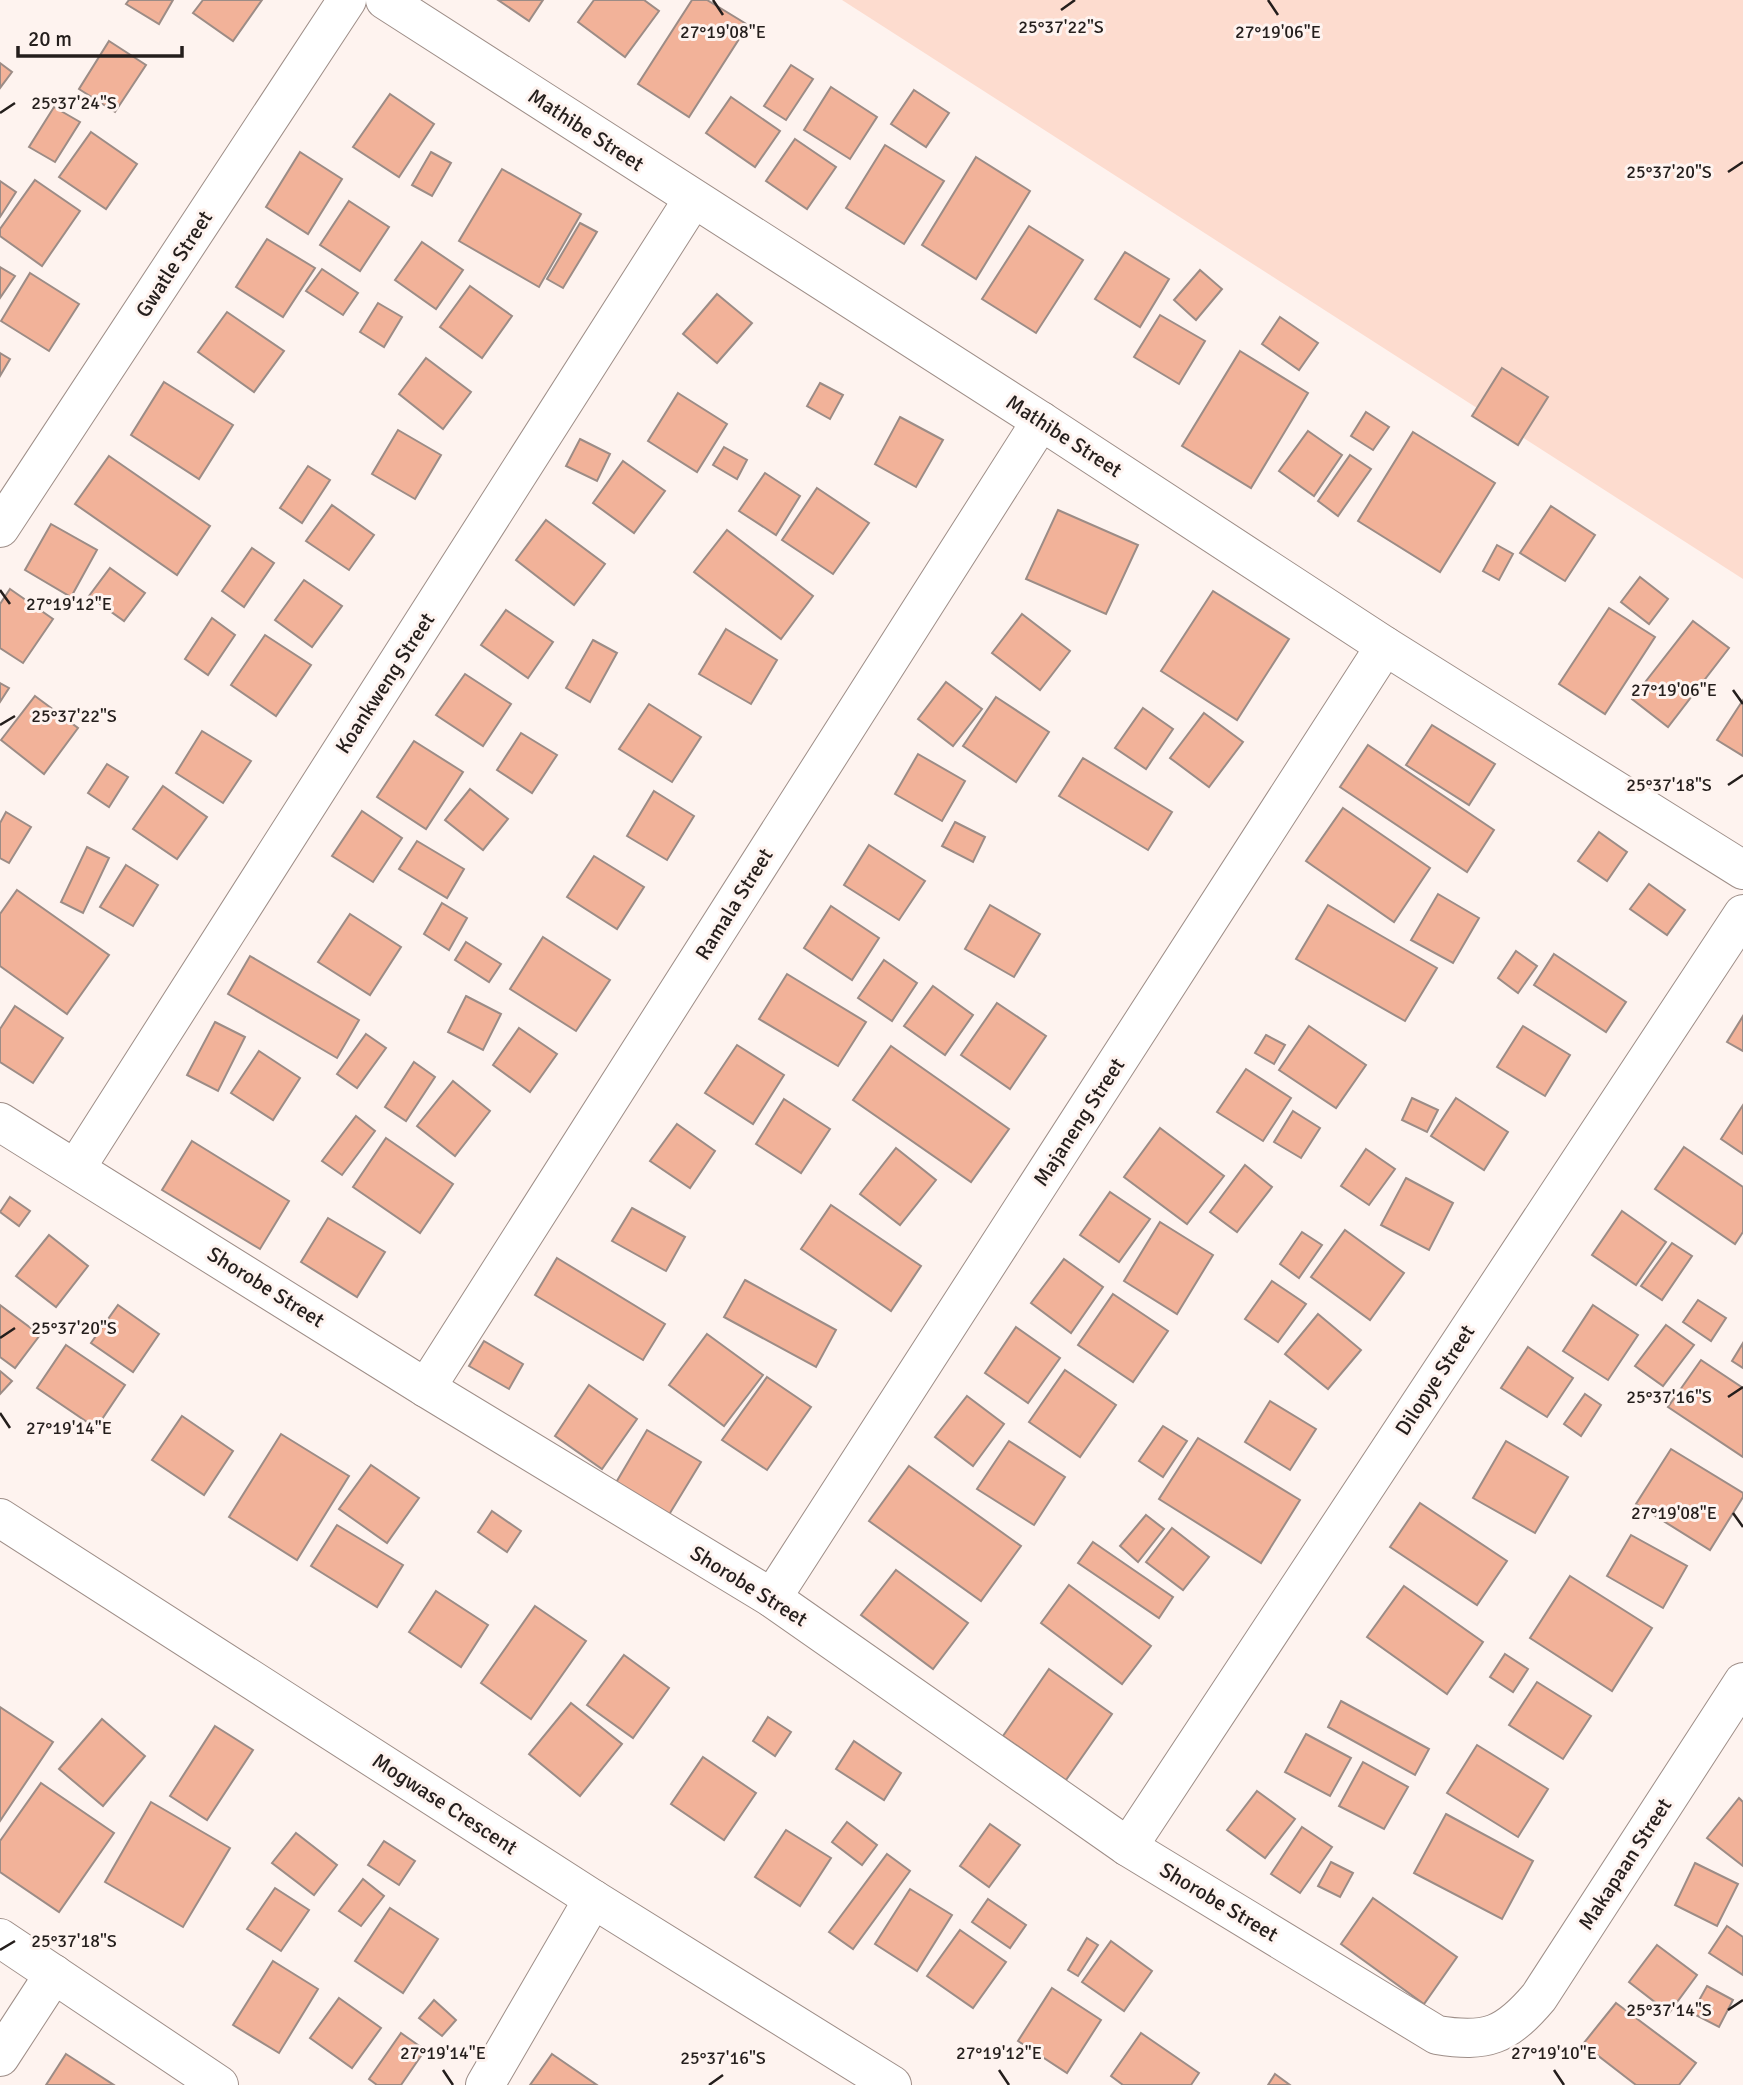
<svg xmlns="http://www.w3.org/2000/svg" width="1743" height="2085" viewBox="0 0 1743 2085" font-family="Signika,sans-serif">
<rect width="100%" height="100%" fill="#fef3ef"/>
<path fill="#fddccf" d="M842,0H1743V579Z"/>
<g fill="#f2b299" stroke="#9c8c86" stroke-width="2">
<path d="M129,0H173L159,24L126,4Z"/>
<path d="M203,0H262L233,41L193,13Z"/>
<path d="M498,0H543L529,21Z"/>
<path d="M594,0H644L659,11L625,57L578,22Z"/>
<path d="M692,0H707L748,25L689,117L638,84Z"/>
<path d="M109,41L146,65L115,112L79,89Z"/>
<path d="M0,63L12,72L0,88Z"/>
<path d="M791,65L813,79L786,120L764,106Z"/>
<path d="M831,87L877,117L850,159L804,130Z"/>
<path d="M914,90L949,113L926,147L891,124Z"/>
<path d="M390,94L434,124L399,177L353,147Z"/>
<path d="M731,97L780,131L755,167L706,133Z"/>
<path d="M54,107L80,122L55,162L29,147Z"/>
<path d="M91,132L137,164L106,209L59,177Z"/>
<path d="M795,139L836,167L807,209L766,181Z"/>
<path d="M885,145L944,181L904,244L846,208Z"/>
<path d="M300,152L342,179L308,234L266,207Z"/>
<path d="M431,152L451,163L432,196L412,185Z"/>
<path d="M976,157L1030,191L976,279L922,245Z"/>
<path d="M502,169L581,214L539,287L459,241Z"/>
<path d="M35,180L80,211L42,266L0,236V229Z"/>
<path d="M0,181L16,192L0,217Z"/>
<path d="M349,201L389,227L360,271L320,245Z"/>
<path d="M580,223L597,232L563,288L547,279Z"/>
<path d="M1029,226L1083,260L1036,333L982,299Z"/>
<path d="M267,239L315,268L283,317L236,287Z"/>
<path d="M422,242L463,270L436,309L395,280Z"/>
<path d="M1125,252L1169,279L1140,327L1095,299Z"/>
<path d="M0,267L15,276L0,298Z"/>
<path d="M322,269L358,293L343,315L306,291Z"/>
<path d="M1200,270L1222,289L1196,320L1174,300Z"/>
<path d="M30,273L79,304L49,351L1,321Z"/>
<path d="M470,286L512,316L482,358L440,327Z"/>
<path d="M717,294L752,323L717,363L683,334Z"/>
<path d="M378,303L402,317L384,347L360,332Z"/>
<path d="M227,312L284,351L254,392L198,352Z"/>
<path d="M1160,315L1205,341L1179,384L1134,357Z"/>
<path d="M1280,317L1318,343L1299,370L1262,344Z"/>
<path d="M1240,351L1308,393L1251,488L1182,446Z"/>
<path d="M0,353L10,359L0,376Z"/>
<path d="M426,358L471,392L443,429L399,394Z"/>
<path d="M1502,368L1548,397L1518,445L1472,416Z"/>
<path d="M164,382L233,425L199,479L131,435Z"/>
<path d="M820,383L843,395L830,419L807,406Z"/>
<path d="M678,393L727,424L697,472L648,441Z"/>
<path d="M1366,412L1389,427L1373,450L1351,436Z"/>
<path d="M900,417L943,440L916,487L875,464Z"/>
<path d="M398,430L441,455L415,499L372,474Z"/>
<path d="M1308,431L1342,455L1314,496L1279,471Z"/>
<path d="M1413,432L1495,483L1440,572L1358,521Z"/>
<path d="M580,439L610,454L597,481L566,466Z"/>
<path d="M724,447L747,460L737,479L713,465Z"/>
<path d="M1350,455L1371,469L1338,516L1318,501Z"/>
<path d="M109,456L210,526L177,575L75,504Z"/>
<path d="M623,461L665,491L634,533L593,503Z"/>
<path d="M308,466L330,480L302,523L280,508Z"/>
<path d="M765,473L800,496L776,535L739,511Z"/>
<path d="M817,488L869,523L833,574L782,540Z"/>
<path d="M332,505L374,535L349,570L306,541Z"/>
<path d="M1551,506L1595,535L1565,581L1520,553Z"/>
<path d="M1058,510L1138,545L1106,614L1026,579Z"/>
<path d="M546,520L605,564L574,605L516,560Z"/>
<path d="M51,524L97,550L71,597L25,570Z"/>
<path d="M727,530L813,596L781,639L694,572Z"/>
<path d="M1497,545L1513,554L1499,580L1483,571Z"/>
<path d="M252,548L274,563L244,607L222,591Z"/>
<path d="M110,568L145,593L124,621L89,596Z"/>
<path d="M1640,577L1668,599L1649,624L1621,602Z"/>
<path d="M304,580L342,606L312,647L275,620Z"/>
<path d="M10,589L53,619L23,663L0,648V604Z"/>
<path d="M1213,591L1289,639L1237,720L1161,671Z"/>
<path d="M1609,608L1655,637L1605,714L1559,684Z"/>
<path d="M506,610L553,642L528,678L481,645Z"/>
<path d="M1022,614L1070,651L1040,690L992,653Z"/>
<path d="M212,618L235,635L208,675L185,659Z"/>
<path d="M1693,621L1729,648L1668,727L1632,699Z"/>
<path d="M726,629L777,660L751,704L699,674Z"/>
<path d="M265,635L311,665L276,716L231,685Z"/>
<path d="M593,640L617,653L590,702L566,688Z"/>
<path d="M465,674L511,704L483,746L436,715Z"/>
<path d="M946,682L982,709L953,746L918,719Z"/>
<path d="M0,683L9,688L0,702Z"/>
<path d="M35,696L78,728L44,774L1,740Z"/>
<path d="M996,697L1049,732L1016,782L963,746Z"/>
<path d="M1743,700V756L1717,740Z"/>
<path d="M649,704L701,737L672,782L619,749Z"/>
<path d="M1143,708L1173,729L1146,769L1115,748Z"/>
<path d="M1204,713L1243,742L1209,787L1170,758Z"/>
<path d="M1432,725L1495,764L1469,805L1406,765Z"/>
<path d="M202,731L251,761L223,803L176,773Z"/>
<path d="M521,733L557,755L532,793L497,770Z"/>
<path d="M414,741L463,772L426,829L377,797Z"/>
<path d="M1368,745L1494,830L1467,872L1340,787Z"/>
<path d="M918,754L965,781L942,821L895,794Z"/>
<path d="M1083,758L1172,812L1148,850L1059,796Z"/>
<path d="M107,764L128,777L109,807L88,793Z"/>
<path d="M163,786L207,817L177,859L133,829Z"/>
<path d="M470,789L508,819L483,850L445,820Z"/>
<path d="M654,791L694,816L667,860L627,836Z"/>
<path d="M1343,808L1430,868L1394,922L1306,861Z"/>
<path d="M362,811L402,838L373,882L332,856Z"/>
<path d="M6,812L31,827L9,863L0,858V823Z"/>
<path d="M955,822L985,837L973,862L942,846Z"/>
<path d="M1599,832L1627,852L1607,881L1578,861Z"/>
<path d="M417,841L464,869L447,898L399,869Z"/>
<path d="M869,845L925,881L899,920L844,885Z"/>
<path d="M87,847L109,858L83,913L61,902Z"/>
<path d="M594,856L644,887L617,929L567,897Z"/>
<path d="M126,865L158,885L133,926L100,907Z"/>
<path d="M1649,884L1685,910L1667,935L1630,909Z"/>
<path d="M17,890L109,955L67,1014L0,966V914Z"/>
<path d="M1438,894L1479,918L1453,963L1411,940Z"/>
<path d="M442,903L467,918L449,950L424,934Z"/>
<path d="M990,905L1040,934L1014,977L965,949Z"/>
<path d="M1328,905L1437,968L1405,1021L1296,959Z"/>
<path d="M831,906L879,938L852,980L804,948Z"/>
<path d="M350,914L401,947L370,995L318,962Z"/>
<path d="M543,937L610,980L576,1031L510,989Z"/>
<path d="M466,942L501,964L489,982L455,960Z"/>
<path d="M1516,951L1537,966L1518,993L1498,978Z"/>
<path d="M1554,954L1626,1002L1606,1032L1534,985Z"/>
<path d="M250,956L359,1020L337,1058L228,994Z"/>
<path d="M884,960L917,983L892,1021L858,998Z"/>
<path d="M787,974L866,1022L838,1066L759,1019Z"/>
<path d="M933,986L973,1015L945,1055L904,1026Z"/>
<path d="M466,996L501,1014L483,1050L448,1032Z"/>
<path d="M997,1003L1046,1036L1010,1089L961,1055Z"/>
<path d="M15,1006L63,1038L33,1083L0,1062V1029Z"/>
<path d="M1743,1016V1051L1727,1042Z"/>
<path d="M215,1022L245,1037L218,1091L187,1075Z"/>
<path d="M1309,1026L1366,1065L1336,1108L1279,1070Z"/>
<path d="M1523,1026L1570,1055L1545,1096L1497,1067Z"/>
<path d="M519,1028L557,1054L530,1092L493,1065Z"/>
<path d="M366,1034L386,1048L357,1088L337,1074Z"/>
<path d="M1266,1035L1285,1045L1274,1064L1255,1053Z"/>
<path d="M737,1045L784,1075L753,1124L705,1093Z"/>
<path d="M891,1046L1009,1129L971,1182L853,1100Z"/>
<path d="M259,1051L300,1078L273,1120L231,1093Z"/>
<path d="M414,1062L435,1077L406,1121L385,1107Z"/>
<path d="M1246,1069L1291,1098L1263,1141L1217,1112Z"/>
<path d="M453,1081L490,1111L455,1156L417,1126Z"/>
<path d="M1412,1098L1438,1110L1427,1132L1402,1120Z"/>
<path d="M1456,1098L1508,1132L1484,1170L1431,1136Z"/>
<path d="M784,1099L830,1129L801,1173L756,1144Z"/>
<path d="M1743,1105V1154L1721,1139Z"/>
<path d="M1293,1111L1320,1128L1301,1158L1274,1142Z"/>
<path d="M356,1116L375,1131L342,1175L322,1161Z"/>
<path d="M677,1124L715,1151L690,1188L650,1161Z"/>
<path d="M1160,1128L1224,1176L1187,1224L1124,1177Z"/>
<path d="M386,1138L453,1184L420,1233L353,1187Z"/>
<path d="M192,1141L289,1201L260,1249L162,1190Z"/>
<path d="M1684,1147L1743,1187V1232L1735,1244L1655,1189Z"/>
<path d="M896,1148L936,1180L900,1225L860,1194Z"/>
<path d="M1366,1149L1395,1169L1369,1205L1341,1186Z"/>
<path d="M1245,1165L1272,1187L1237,1232L1210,1212Z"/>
<path d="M1406,1178L1453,1203L1429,1250L1381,1225Z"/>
<path d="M1110,1192L1150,1219L1119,1262L1080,1235Z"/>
<path d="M10,1197L30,1211L19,1226L0,1212Z"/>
<path d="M831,1205L921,1266L891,1311L801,1249Z"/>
<path d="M632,1208L685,1237L666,1271L612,1241Z"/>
<path d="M1622,1211L1666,1242L1636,1285L1592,1255Z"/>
<path d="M328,1218L385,1252L357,1297L301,1262Z"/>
<path d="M1160,1222L1213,1255L1177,1314L1124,1281Z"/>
<path d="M1345,1230L1404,1273L1370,1320L1311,1277Z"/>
<path d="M1302,1232L1322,1245L1299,1278L1280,1264Z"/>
<path d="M49,1235L88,1266L56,1307L16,1276Z"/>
<path d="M1672,1243L1692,1256L1662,1300L1641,1286Z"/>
<path d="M557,1258L665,1324L643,1360L535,1295Z"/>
<path d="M1064,1259L1103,1287L1071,1333L1031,1303Z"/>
<path d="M745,1280L836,1330L816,1367L724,1317Z"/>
<path d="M1272,1281L1306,1304L1278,1342L1245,1319Z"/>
<path d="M1113,1294L1168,1331L1133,1382L1078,1345Z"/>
<path d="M1698,1300L1726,1318L1711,1341L1683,1322Z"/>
<path d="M0,1305L40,1335L15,1368L0,1357Z"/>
<path d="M118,1305L159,1334L133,1372L91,1343Z"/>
<path d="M1593,1305L1638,1335L1608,1380L1563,1351Z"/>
<path d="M1318,1314L1361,1350L1328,1389L1285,1354Z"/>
<path d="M1666,1325L1694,1345L1663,1386L1635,1366Z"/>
<path d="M1016,1327L1060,1358L1028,1403L985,1373Z"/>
<path d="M707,1334L763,1375L724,1426L669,1385Z"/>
<path d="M484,1341L523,1364L509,1389L469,1366Z"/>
<path d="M1743,1343V1368L1732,1361Z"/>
<path d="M66,1345L125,1385L96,1428L37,1388Z"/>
<path d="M1528,1347L1573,1378L1547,1417L1501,1388Z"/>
<path d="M1701,1360L1743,1388V1457L1668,1407Z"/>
<path d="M1065,1370L1116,1405L1080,1457L1029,1422Z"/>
<path d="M0,1371L12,1381L0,1394Z"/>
<path d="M767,1377L811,1407L767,1470L722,1440Z"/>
<path d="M589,1385L637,1419L602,1469L555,1436Z"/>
<path d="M1585,1394L1601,1405L1581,1436L1564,1424Z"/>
<path d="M967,1396L1004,1424L973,1466L935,1437Z"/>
<path d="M1270,1401L1316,1429L1290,1470L1245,1442Z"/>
<path d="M182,1416L233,1451L204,1495L152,1460Z"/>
<path d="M1163,1426L1187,1441L1163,1477L1139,1461Z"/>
<path d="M647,1430L701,1462L667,1518L614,1486Z"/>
<path d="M281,1434L349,1476L297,1560L229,1517Z"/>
<path d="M1198,1438L1300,1500L1261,1563L1159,1499Z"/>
<path d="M1009,1441L1065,1477L1034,1525L977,1489Z"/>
<path d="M1506,1441L1568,1477L1535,1533L1473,1498Z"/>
<path d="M1671,1449L1743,1493V1497L1710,1550L1636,1504Z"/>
<path d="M371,1465L419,1498L387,1543L339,1509Z"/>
<path d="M909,1466L1021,1546L981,1601L869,1521Z"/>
<path d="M1420,1503L1507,1561L1477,1605L1390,1547Z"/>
<path d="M492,1511L521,1531L507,1552L478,1532Z"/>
<path d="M1146,1515L1164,1529L1138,1562L1120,1546Z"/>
<path d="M337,1525L403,1565L377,1607L311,1566Z"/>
<path d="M1172,1528L1209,1557L1183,1590L1146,1562Z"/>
<path d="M1631,1535L1687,1566L1663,1608L1607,1576Z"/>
<path d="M1093,1542L1173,1597L1159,1618L1078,1563Z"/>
<path d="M896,1570L968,1623L933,1669L861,1615Z"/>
<path d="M1570,1576L1652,1628L1612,1691L1530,1638Z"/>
<path d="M1069,1585L1151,1646L1122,1684L1041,1623Z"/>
<path d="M1404,1586L1483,1642L1447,1694L1367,1637Z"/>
<path d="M436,1591L488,1625L461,1667L409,1632Z"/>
<path d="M535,1606L586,1641L531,1719L481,1683Z"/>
<path d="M1505,1654L1528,1669L1513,1692L1490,1677Z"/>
<path d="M624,1655L669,1688L633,1738L587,1705Z"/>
<path d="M1049,1669L1112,1714L1066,1780L1003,1736Z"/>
<path d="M1537,1682L1591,1716L1563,1759L1509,1725Z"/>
<path d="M1341,1701L1429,1749L1415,1775L1328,1727Z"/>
<path d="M571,1703L622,1744L580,1796L529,1754Z"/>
<path d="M0,1707L53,1742L0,1821Z"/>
<path d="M768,1717L791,1732L775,1756L753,1741Z"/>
<path d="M102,1719L145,1756L103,1806L59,1769Z"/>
<path d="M215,1726L253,1750L207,1820L170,1796Z"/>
<path d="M1306,1734L1351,1758L1330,1796L1285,1772Z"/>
<path d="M854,1741L901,1773L884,1800L836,1769Z"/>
<path d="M1477,1745L1548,1789L1518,1837L1447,1793Z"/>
<path d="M703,1757L756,1793L724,1840L671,1804Z"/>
<path d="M1363,1762L1408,1787L1384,1829L1339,1806Z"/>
<path d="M41,1783L114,1833L59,1912L0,1872V1841Z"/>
<path d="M1257,1791L1295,1819L1265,1858L1227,1830Z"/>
<path d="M1739,1798L1743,1802V1866L1707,1838Z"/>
<path d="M151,1802L230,1848L183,1927L105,1882Z"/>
<path d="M1446,1814L1533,1861L1502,1919L1414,1873Z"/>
<path d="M847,1822L877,1845L862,1865L832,1842Z"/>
<path d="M990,1824L1020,1845L989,1887L960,1866Z"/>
<path d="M1302,1827L1332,1847L1300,1893L1271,1874Z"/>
<path d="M786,1830L831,1858L800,1906L755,1877Z"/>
<path d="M296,1833L337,1865L314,1895L272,1863Z"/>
<path d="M384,1841L415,1861L399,1885L368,1865Z"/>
<path d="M887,1854L910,1871L853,1949L829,1932Z"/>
<path d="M1331,1862L1353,1873L1340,1897L1318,1886Z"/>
<path d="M1695,1863L1738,1884L1717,1926L1675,1905Z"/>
<path d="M363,1879L384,1896L361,1926L339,1911Z"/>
<path d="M275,1888L309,1910L281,1951L247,1929Z"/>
<path d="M910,1889L952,1915L917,1971L875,1944Z"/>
<path d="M1373,1898L1457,1957L1424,2004L1341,1944Z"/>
<path d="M988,1899L1026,1925L1010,1948L972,1922Z"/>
<path d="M390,1908L438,1939L403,1993L355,1961Z"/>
<path d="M1727,1926L1743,1937V1975L1709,1953Z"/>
<path d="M960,1930L1006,1962L973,2008L927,1976Z"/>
<path d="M1087,1938L1098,1945L1078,1976L1068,1970Z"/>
<path d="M1111,1941L1152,1971L1124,2011L1082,1982Z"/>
<path d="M1657,1945L1697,1975L1669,2013L1629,1982Z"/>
<path d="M273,1961L318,1989L279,2053L233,2025Z"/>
<path d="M1707,1986L1733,2000L1719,2027L1692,2013Z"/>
<path d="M1052,1988L1101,2020L1067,2073L1018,2041Z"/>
<path d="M339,1998L381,2028L352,2068L310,2038Z"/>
<path d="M434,2000L456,2020L442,2036L419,2018Z"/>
<path d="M1616,2003L1696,2063L1679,2085H1636L1583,2044Z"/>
<path d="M401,2033L425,2050L401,2085H377L369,2079Z"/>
<path d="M1141,2033L1199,2073L1191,2085H1123L1111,2076Z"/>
<path d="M66,2054L114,2085H46Z"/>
<path d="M552,2054L597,2085H530Z"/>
<path d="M1275,2074L1290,2085H1268Z"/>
</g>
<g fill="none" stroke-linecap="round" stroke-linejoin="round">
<g stroke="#9e8e88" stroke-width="40">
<g id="street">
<path d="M385,0L1041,421L1385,646L1743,870"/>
<path d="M0,528L347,0"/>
<path d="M0,1122L426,1388L772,1598L1128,1847L1437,2035C1487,2043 1506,2036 1539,1997L1743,1682"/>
<path d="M76,1168L693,199"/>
<path d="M426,1388L1041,421"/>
<path d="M0,1518L593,1899L892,2085"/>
<path d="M772,1598L1385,646"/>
<path d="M1128,1847L1743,914"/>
<path d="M0,1938L219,2085"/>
<path d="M0,2057L54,1974"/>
<path d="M485,2085L593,1899"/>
</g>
</g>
<use href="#street" stroke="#fff" stroke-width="38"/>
</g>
<path fill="none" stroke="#241e1c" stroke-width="2.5" d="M713,0L723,15M1268,0L1278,15M1061,10L1075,0M0,113L15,103M1728,172L1743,162M0,590L10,604M1733,690L1743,704M0,725L15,716M1728,785L1743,775M0,1338L15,1328M1728,1397L1743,1387M0,1413L10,1428M1733,1513L1743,1527M0,1950L15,1941M1728,2010L1743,2000M443,2070L453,2085M999,2070L1009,2085M1554,2070L1564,2085M709,2085L723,2075"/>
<g text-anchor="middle" stroke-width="6" stroke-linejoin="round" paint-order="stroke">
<g font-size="21" fill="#241e1c" stroke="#fef3ef">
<text transform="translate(586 130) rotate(33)" y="7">Mathibe Street</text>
<text transform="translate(174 264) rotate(-57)" y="7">Gwatle Street</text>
<text transform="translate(1064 436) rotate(33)" y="7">Mathibe Street</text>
<text transform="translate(385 683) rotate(-57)" y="7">Koankweng Street</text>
<text transform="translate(734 904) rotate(-58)" y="7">Ramala Street</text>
<text transform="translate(1079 1122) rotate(-57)" y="7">Majaneng Street</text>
<text transform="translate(266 1287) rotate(32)" y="7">Shorobe Street</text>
<text transform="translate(1435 1380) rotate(-57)" y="7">Dilopye Street</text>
<text transform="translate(749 1586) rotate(32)" y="7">Shorobe Street</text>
<text transform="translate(445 1804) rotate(33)" y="7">Mogwase Crescent</text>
<text transform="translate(1625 1864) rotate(-57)" y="7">Makapaan Street</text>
<text transform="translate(1219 1902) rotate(31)" y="7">Shorobe Street</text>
</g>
</g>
<g font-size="18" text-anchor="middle" fill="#241e1c" stroke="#fef3ef" stroke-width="6" stroke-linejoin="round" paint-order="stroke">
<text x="1061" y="33">25°37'22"S</text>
<text x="723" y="38">27°19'08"E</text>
<text x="1278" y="38">27°19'06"E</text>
<text x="74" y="109">25°37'24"S</text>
<text x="1669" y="178">25°37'20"S</text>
<text x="69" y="610">27°19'12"E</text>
<text x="1674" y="696">27°19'06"E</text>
<text x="74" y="722">25°37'22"S</text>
<text x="1669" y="791">25°37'18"S</text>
<text x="74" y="1334">25°37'20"S</text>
<text x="1669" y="1403">25°37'16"S</text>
<text x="69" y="1434">27°19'14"E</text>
<text x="1674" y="1519">27°19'08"E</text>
<text x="74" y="1947">25°37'18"S</text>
<text x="1669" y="2016">25°37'14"S</text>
<text x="443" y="2059">27°19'14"E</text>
<text x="999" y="2059">27°19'12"E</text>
<text x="1554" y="2059">27°19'10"E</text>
<text x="723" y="2064">25°37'16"S</text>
</g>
<path d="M18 46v10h164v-10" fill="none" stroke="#241e1c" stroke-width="3.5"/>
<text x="28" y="46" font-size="21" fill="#241e1c" stroke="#fef3ef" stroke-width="5" paint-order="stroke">20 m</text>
</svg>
